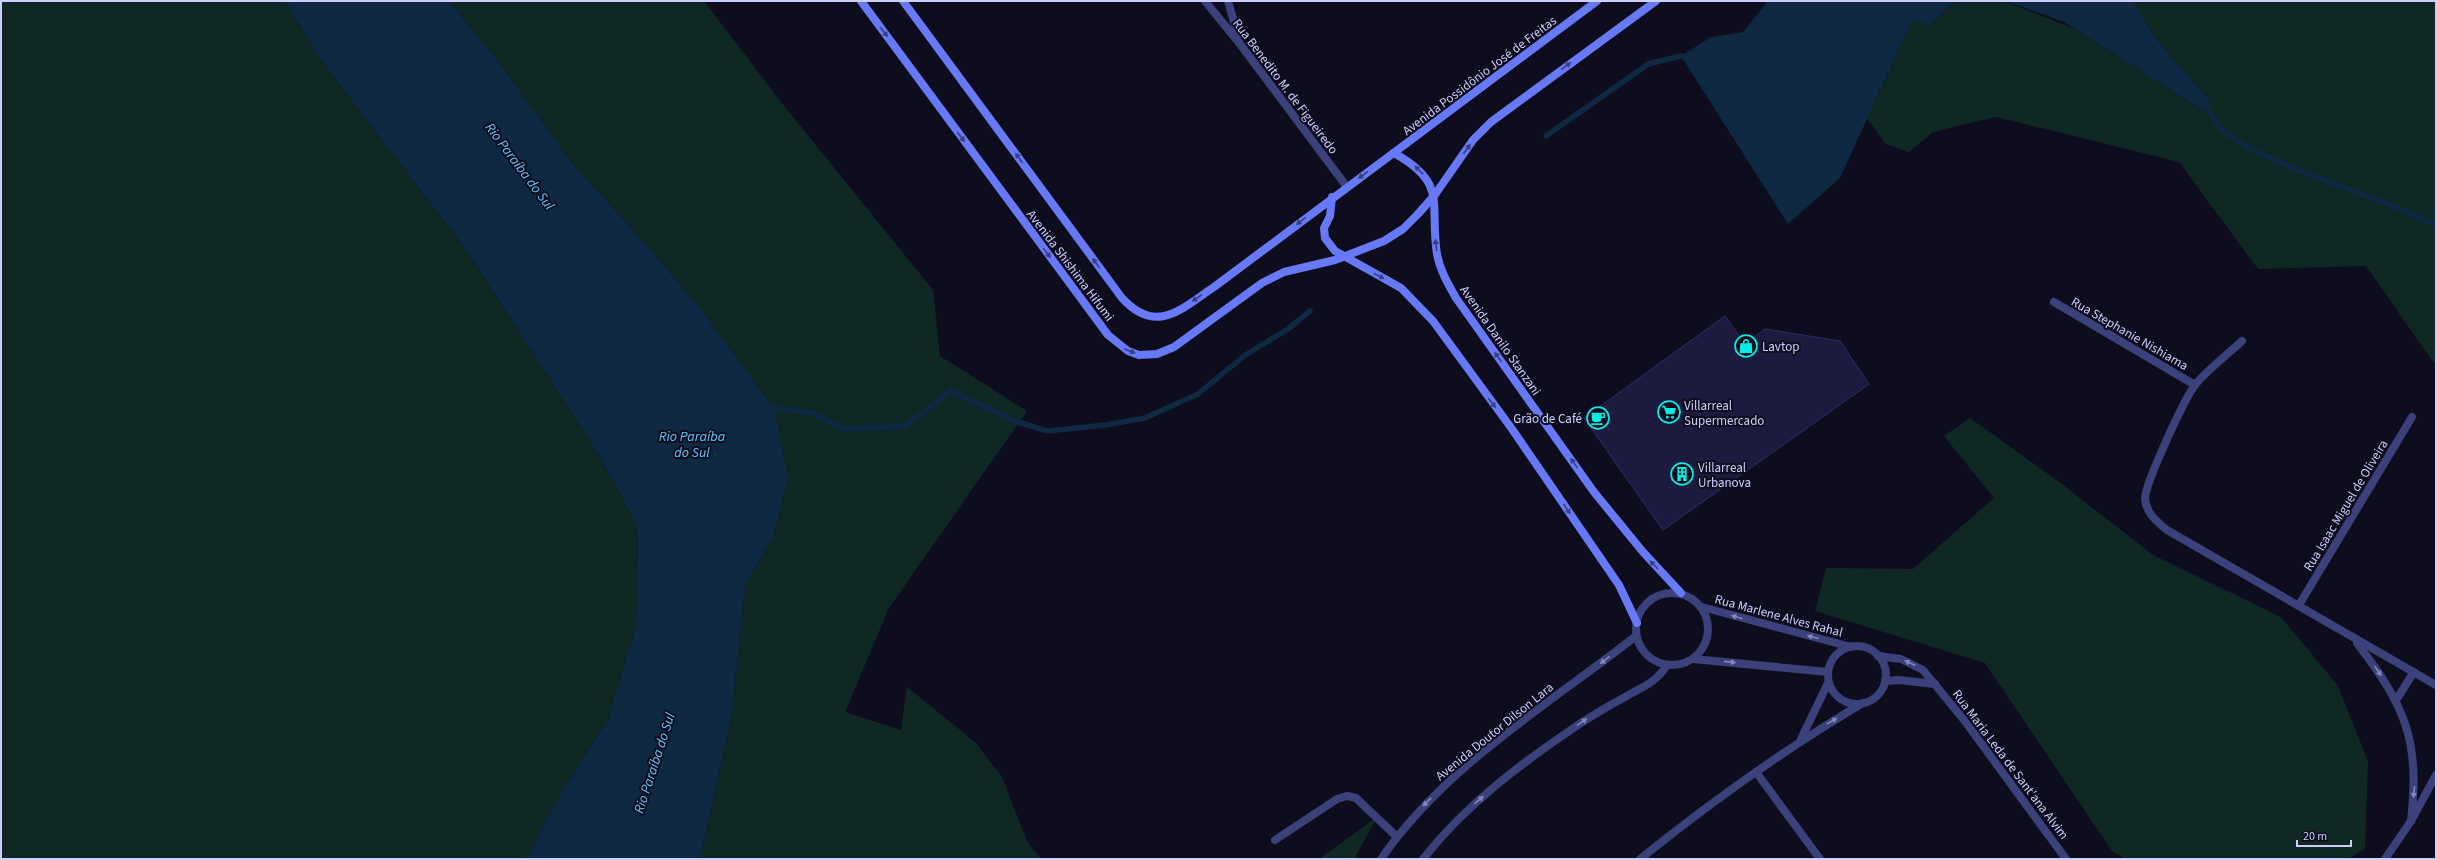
<svg xmlns="http://www.w3.org/2000/svg" width="2437" height="860" viewBox="0 0 2437 860" font-family="'Source Sans 3',sans-serif">
<rect width="100%" height="100%" fill="#0e0d1e"/>
<g fill="#102824">
<path d="M1,1H285L320,59L467,251L600,457L638,528L636,625L608,719L552,808L527,859H1Z"/>
<path d="M449,1H704L781,102L933,290L940,356L1027,411L889,608L845,712L901,730L907,687L975,742L1002,777L1027,841L1041,859H700L732,714L745,585L772,539L774,408L702,310L637,234L573,164L499,62Z"/>
<path d="M1955,1H2004L2075,29L2202,110L2209,100L2154,36L2133,1H2436V366L2366,266L2258,269L2179,162L1996,117L1933,132L1909,152L1886,144L1867,119L1912,21L1930,25Z"/>
<path d="M1970,418L2058,481L2153,555L2281,617L2338,686L2368,761L2365,849L2348,859H2125L2112,851L1985,663L1815,611L1826,568L1913,569L1994,498L1944,436Z"/>
<path d="M1377,817L1354,859H1319Z"/>
</g>
<g fill="#0e2941">
<path d="M285,1H449L499,62L573,164L637,234L702,310L774,408L788,478L772,539L745,585L732,714L700,859H527L552,808L608,719L636,625L638,528L600,457L467,251L320,59Z"/>
<path d="M1768,1H1955L1930,25L1912,21L1840,178L1788,224L1681,56L1711,37L1743,32Z"/>
<path d="M2006,1H2133L2154,36L2209,100V109L2202,110L2064,22Z"/>
</g>
<g fill="none" stroke-linecap="round" stroke-linejoin="round">
<g stroke="#0e2941" stroke-width="5.5">
<path d="M2205,105L2221,129L2245,146L2285,165L2398,208L2436,225"/>
<path d="M1546,136L1648,64L1681,56L1688,58"/>
<path d="M767,410L774,408L812,413L844,429L905,426L951,391L1012,420L1047,431L1106,425L1145,418L1198,394L1244,356L1288,329L1310,311"/>
</g>
</g>
<path fill="#1c1a3e" stroke="#312d69" d="M1725,316L1745,344L1765,329L1840,341L1869,384L1663,530L1584,418Z"/>
<g fill="none" stroke-linecap="round" stroke-linejoin="round">
<path stroke="#3a417b" stroke-width="8" d="M1275,840L1337,799L1347,796L1356,798L1396,836"/>
<g stroke="#3a417b" stroke-width="8">
<path d="M1205,1L1240,44L1347,187"/>
<path d="M1228,1L1239,40"/>
<path d="M2054,302L2195,385"/>
<path d="M2242,341C2227,355 2208,369 2195,385C2185,398 2145,483 2145,499C2146,513 2157,522 2167,530L2436,685"/>
<circle cx="1672" cy="629" r="36"/>
<path d="M2299,605L2412,417"/>
<path d="M1702,607L1851,647"/>
<path d="M2357,643C2406,707 2420,741 2411,821"/>
<circle cx="1857" cy="675" r="29"/>
<path d="M1878,656L1901,659L1923,670L1964,720L2066,859"/>
<path d="M1693,659L1828,672"/>
<path d="M1885,681L1899,680L1935,684"/>
<path d="M2396,700L2414,672"/>
<path d="M1801,739L1828,683"/>
<path d="M1756,772L1820,859"/>
<path d="M1381,859C1445,766 1548,705 1636,636"/>
<path d="M1423,859C1466,804 1523,762 1581,723C1595,714 1610,705 1625,697C1642,687 1656,683 1667,665"/>
<path d="M1640,859C1711,802 1785,749 1863,703"/>
<path d="M2385,859L2411,821L2436,775"/>
</g>
<g stroke="#6879f8" stroke-width="8">
<path d="M861,1L1108,335L1128,351L1139,355L1157,354L1174,347L1262,283L1284,272L1335,260L1384,241L1403,229L1417,215L1434,196L1473,140L1491,122L1656,1"/>
<path d="M903,1L1122,298C1156,335 1180,310 1214,287L1597,1"/>
<path d="M1394,153C1449,184 1429,203 1437,254C1440,270 1448,284 1456,298L1594,492L1643,552L1681,593"/>
<path d="M1332,197L1330,216L1324,228L1325,238L1335,251L1401,288L1433,321L1512,429L1619,585L1637,623"/>
</g>
</g>
<defs><path id="oneway-solid" d="M-6-.8H1V-3.2L6.5 0L1 3.2V.8H-6Z"/></defs>
<g fill="#363e80">
<use href="#oneway-solid" transform="translate(884 32) rotate(53)"/>
<use href="#oneway-solid" transform="translate(1566 66) rotate(-36)"/>
<use href="#oneway-solid" transform="translate(961 137) rotate(53)"/>
<use href="#oneway-solid" transform="translate(1467 149) rotate(-54)"/>
<use href="#oneway-solid" transform="translate(1019 158) rotate(-126)"/>
<use href="#oneway-solid" transform="translate(1419 170) rotate(-135)"/>
<use href="#oneway-solid" transform="translate(1363 175) rotate(144)"/>
<use href="#oneway-solid" transform="translate(1301 221) rotate(143)"/>
<use href="#oneway-solid" transform="translate(1436 245) rotate(-97)"/>
<use href="#oneway-solid" transform="translate(1047 253) rotate(53)"/>
<use href="#oneway-solid" transform="translate(1096 263) rotate(-126)"/>
<use href="#oneway-solid" transform="translate(1379 276) rotate(28)"/>
<use href="#oneway-solid" transform="translate(1197 298) rotate(145)"/>
<use href="#oneway-solid" transform="translate(1130 351) rotate(23)"/>
<use href="#oneway-solid" transform="translate(1498 357) rotate(-126)"/>
<use href="#oneway-solid" transform="translate(1492 403) rotate(53)"/>
<use href="#oneway-solid" transform="translate(1574 463) rotate(-125)"/>
<use href="#oneway-solid" transform="translate(1567 509) rotate(56)"/>
<use href="#oneway-solid" transform="translate(1654 565) rotate(-134)"/>
</g>
<g fill="#8388bc">
<use href="#oneway-solid" transform="translate(1737 617) rotate(-164)"/>
<use href="#oneway-solid" transform="translate(1813 637) rotate(-166)"/>
<use href="#oneway-solid" transform="translate(1605 660) rotate(142)"/>
<use href="#oneway-solid" transform="translate(1730 662) rotate(6)"/>
<use href="#oneway-solid" transform="translate(1910 663) rotate(-155)"/>
<use href="#oneway-solid" transform="translate(2378 671) rotate(55)"/>
<use href="#oneway-solid" transform="translate(1832 721) rotate(-31)"/>
<use href="#oneway-solid" transform="translate(1582 722) rotate(-34)"/>
<use href="#oneway-solid" transform="translate(2414 792) rotate(96)"/>
<use href="#oneway-solid" transform="translate(1479 800) rotate(-40)"/>
<use href="#oneway-solid" transform="translate(1427 802) rotate(136)"/>
</g>
<defs>
<g id="shop-ring" transform="scale(1.15)"><circle r="9.5" fill="#0e0d1e" stroke="#0beae1" stroke-width="1.5"/><path d="M-5-2.5h2.3a2.7 3.5 0 0 1 5.4 0H5L5.5 6h-11ZM-1.5-2.5h3a1.5 2.3 0 0 0-3 0Z" fill="#0beae1"/></g>
<g id="supermarket-ring" transform="scale(1.15)"><circle r="9.5" fill="#0e0d1e" stroke="#0beae1" stroke-width="1.5"/><path d="M-6-5.5h2.5l.6 2H6L4.5 2H-2.5L-4.4-4H-6ZM-1.5 3.2a1.3 1.3 0 1 0 .1 0ZM3 3.2a1.3 1.3 0 1 0 .1 0Z" fill="#0beae1"/></g>
<g id="cafe-ring" transform="scale(1.15)"><circle r="9.5" fill="#0e0d1e" stroke="#0beae1" stroke-width="1.5"/><path d="M-5.5-4.5H6V0H3Q3 3.5 0 3.5H-2.5Q-5.5 3.5-5.5 0ZM3-3.2v2h1.7v-2ZM-6 4.5H4V6H-6Z" fill="#0beae1"/></g>
<g id="building-ring" transform="scale(1.15)"><circle r="9.5" fill="#0e0d1e" stroke="#0beae1" stroke-width="1.5"/><path d="M-4-6H4V6H1V3H-1V6H-4ZM-2.5-4.3h1.7v1.8h-1.7ZM.8-4.3h1.7v1.8H.8ZM-2.5-1h1.7V.8h-1.7ZM.8-1h1.7V.8H.8Z" fill="#0beae1"/></g>
</defs>
<g fill-rule="evenodd">
<use href="#shop-ring" x="1746" y="346"/>
<use href="#supermarket-ring" x="1669" y="412"/>
<use href="#cafe-ring" x="1598" y="418"/>
<use href="#building-ring" x="1682" y="474"/>
</g>
<g text-anchor="middle" stroke-width="4" stroke-linejoin="round" paint-order="stroke">
<g font-size="13" fill="#cccefd" stroke="#0e0d1e">
<text transform="translate(1479 75) rotate(-37)" y="5">Avenida Possidônio José de Freitas</text>
<text transform="translate(1286 86) rotate(53)" y="5">Rua Benedito M. de Figueiredo</text>
<text transform="translate(1071 265) rotate(53)" y="5">Avenida Shishima Hifumi</text>
<text transform="translate(2130 333) rotate(30)" y="5">Rua Stephanie Nishiama</text>
<text transform="translate(1501 340) rotate(55)" y="5">Avenida Danilo Stanzani</text>
<text transform="translate(2345 505) rotate(-59)" y="5">Rua Isaac Miguel de Oliveira</text>
<text transform="translate(1779 615) rotate(15)" y="5">Rua Marlene Alves Rahal</text>
<text transform="translate(1494 731) rotate(-39)" y="5">Avenida Doutor Dilson Lara</text>
<text transform="translate(2011 764) rotate(53)" y="5">Rua Maria Leda de Sant'ana Alvim</text>
</g>
<g font-size="13" fill="#cccefd" stroke="#0e0d1e" text-anchor="start">
<text x="1762" y="351">Lavtop</text>
<text x="1684" y="410">Villarreal<tspan x="1684" dy="15">Supermercado</tspan></text>
<text x="1582" y="423" text-anchor="end">Grão de Café</text>
<text x="1698" y="472">Villarreal<tspan x="1698" dy="15">Urbanova</tspan></text>
</g>
<g font-size="14" font-style="italic" fill="#60c6f7" stroke="#0e0d1e">
<text transform="translate(520 166) rotate(53)" y="5">Rio Paraíba do Sul</text>
<text x="692" y="441">Rio Paraíba<tspan x="692" dy="16">do Sul</tspan></text>
<text transform="translate(654 763) rotate(-72)" y="5">Rio Paraíba do Sul</text>
</g>
</g>
<rect width="2437" height="860" fill="none" stroke="#cccefd" stroke-width="4"/>
<path d="M2297 840v6h54v-6" fill="none" stroke="#cccefd" stroke-width="2"/>
<text x="2303" y="840" font-size="12" fill="#cccefd" stroke="#0e0d1e" stroke-width="3" paint-order="stroke">20 m</text>
</svg>
